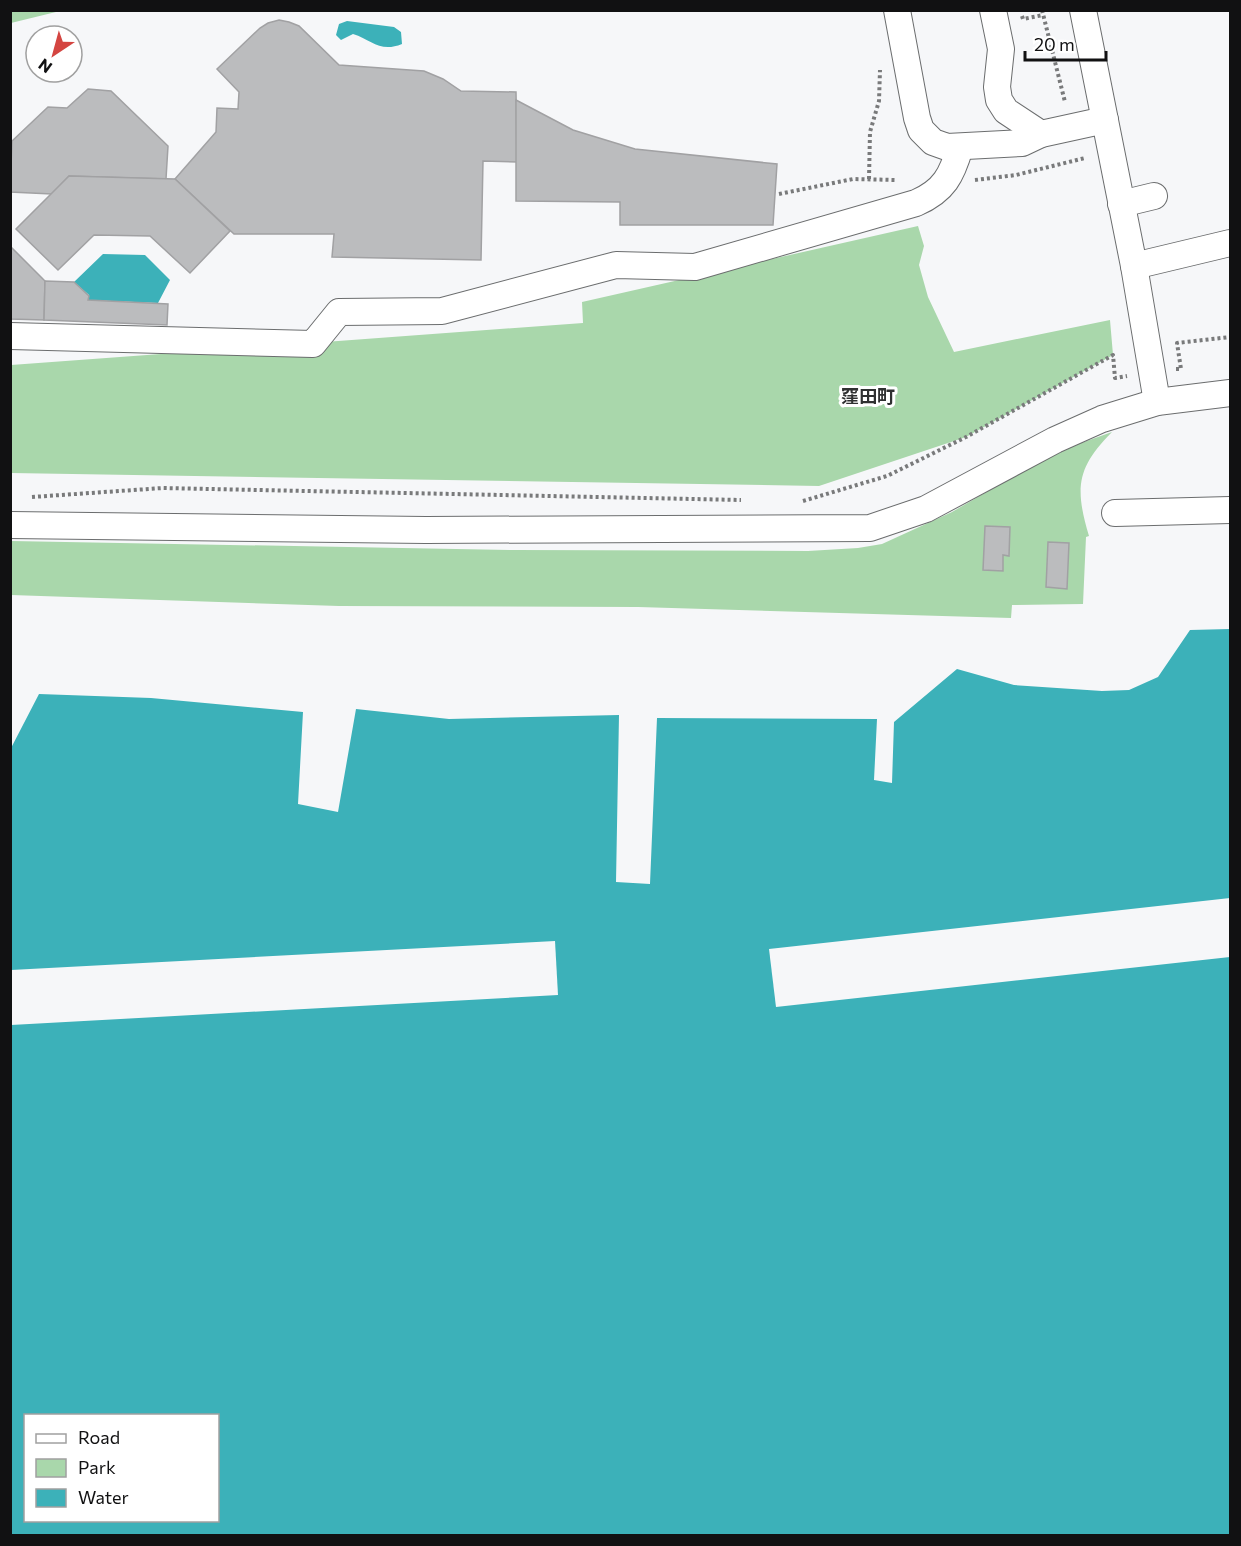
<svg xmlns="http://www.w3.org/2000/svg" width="1241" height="1546" viewBox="0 0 1241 1546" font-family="Commissioner,'Noto Sans JP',sans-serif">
<rect width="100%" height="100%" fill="#f6f7f9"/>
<g fill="#a9d7ab">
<path d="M11,10H60V11L11,23Z"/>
<path d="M918,226L924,246L919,265L928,297L954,352L1110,320L1113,355L966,437L819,486L11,473V365L583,323L582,302Z"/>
<path d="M1112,432C1076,468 1075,489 1089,536L1086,537L1083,604L1012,605L1011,618L638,607L339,606L11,595V541L514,550L808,551L858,548L882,544L952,512L1035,464L1081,443Z"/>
</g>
<g fill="#3cb1b9" fill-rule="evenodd">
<path d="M347,21L394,27L401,32L402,44C380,53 372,40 353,34L341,40L336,35L339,24Z"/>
<path d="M103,254L145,255L170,280L158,303L88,300L89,295L74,282Z"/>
<path d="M1230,629V1535H11L10,750L39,694L151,698L303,712L298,804L338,812L356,709L449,719L619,715L616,882L650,884L657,718L877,719L874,780L892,783L894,722L957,669L1014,685L1102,691L1129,690L1158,677L1190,630ZM26,1416H218V1520H26Z"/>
</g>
<g fill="#f6f7f9">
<path d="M1230,898V957L776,1007L769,949Z"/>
<path d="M555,941L558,995L11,1025V970Z"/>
</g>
<g fill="#bbbcbe" stroke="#a1a1a3" stroke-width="1.5">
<path d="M279,20L289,22L299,26L339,65L424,71L443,79L461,91L516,92L517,162L483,161L481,260L332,257L334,234H234L175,179L216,132L217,108L238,109L239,92L217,69L260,28L268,23Z"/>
<path d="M88,89L111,91L168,146L166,179L69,176L52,194L10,192L12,141L48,107L67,108Z"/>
<path d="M516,100L573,130L635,149L777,164L773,225H620V202L516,201Z"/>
<path d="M69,176L175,179L230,231L190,273L150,236L94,235L58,270L16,229Z"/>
<path d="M10,246L45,281L44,320L10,319Z"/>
<path d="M45,281L74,282L89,296L88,300L168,304L167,325L44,320Z"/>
<path d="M985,526L1010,527L1009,556L1003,555V571L983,570Z"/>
<path d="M1048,542L1069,543L1067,589L1046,587Z"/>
</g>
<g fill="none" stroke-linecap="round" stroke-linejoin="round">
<g stroke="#6b6d6e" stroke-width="28">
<g id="minor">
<path d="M897,10L917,118L921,130L933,142L947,147L1022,143L1041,134L1105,120"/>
<path d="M993,10L1001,49L997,87L999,100L1006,111L1041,134"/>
<path d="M1083,10L1134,266L1157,402"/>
<path d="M1121,204L1154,196"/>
<path d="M1134,266L1230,243"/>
<path d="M10,336L313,344L339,312L442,311L616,265L695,267L916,203C944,191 952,175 960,147"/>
<path d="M1115,513L1230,510"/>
<path d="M10,525L426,530L870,528L926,509L1055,440L1102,419L1157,402L1230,393"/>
</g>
</g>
<g stroke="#797a7b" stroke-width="4" stroke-dasharray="3 3" stroke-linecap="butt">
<path d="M1042,10L1065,102"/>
<path d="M1022,16L1023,19L1043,15"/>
<path d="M869,179L870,132L879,101L880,70"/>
<path d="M975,180L1016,175L1085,158"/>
<path d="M779,194L853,179L896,180"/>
<path d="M1176,369H1181L1177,343L1230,337"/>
<path d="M32,497L163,488L741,500"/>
<path d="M803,501L887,476L966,437L1113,355L1115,378L1127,376"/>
</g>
<use href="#minor" stroke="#fff" stroke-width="26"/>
</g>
<g text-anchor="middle" stroke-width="6" stroke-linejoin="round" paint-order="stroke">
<g font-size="18" font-weight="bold" fill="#2f3031" stroke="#fff">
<text x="868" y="403">窪田町</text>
</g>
</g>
<rect width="1241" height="1546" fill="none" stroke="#111112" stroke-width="24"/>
<rect x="24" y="1414" width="195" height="108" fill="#ffffff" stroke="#a0a0a0" stroke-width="1.5"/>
<rect x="36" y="1434" width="30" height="9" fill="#ffffff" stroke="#a0a0a0" stroke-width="1.5"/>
<text x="78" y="1444" font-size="18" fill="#111112">Road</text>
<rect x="36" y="1459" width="30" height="18" fill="#a9d7ab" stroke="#a0a0a0" stroke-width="1.5"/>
<text x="78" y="1474" font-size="18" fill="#111112">Park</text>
<rect x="36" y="1489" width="30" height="18" fill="#3cb1b9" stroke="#a0a0a0" stroke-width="1.5"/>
<text x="78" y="1504" font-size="18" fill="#111112">Water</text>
<g transform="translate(54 54) rotate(216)"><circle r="28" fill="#ffffff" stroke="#a0a0a0" stroke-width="1.5"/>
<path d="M0-4.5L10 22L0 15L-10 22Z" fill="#d44541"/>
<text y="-9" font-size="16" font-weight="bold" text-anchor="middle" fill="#111112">N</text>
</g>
<path d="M1025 51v9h81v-9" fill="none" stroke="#111112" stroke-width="3"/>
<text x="1034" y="51" font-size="18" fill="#111112" stroke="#ffffff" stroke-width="4.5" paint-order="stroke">20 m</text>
</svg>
